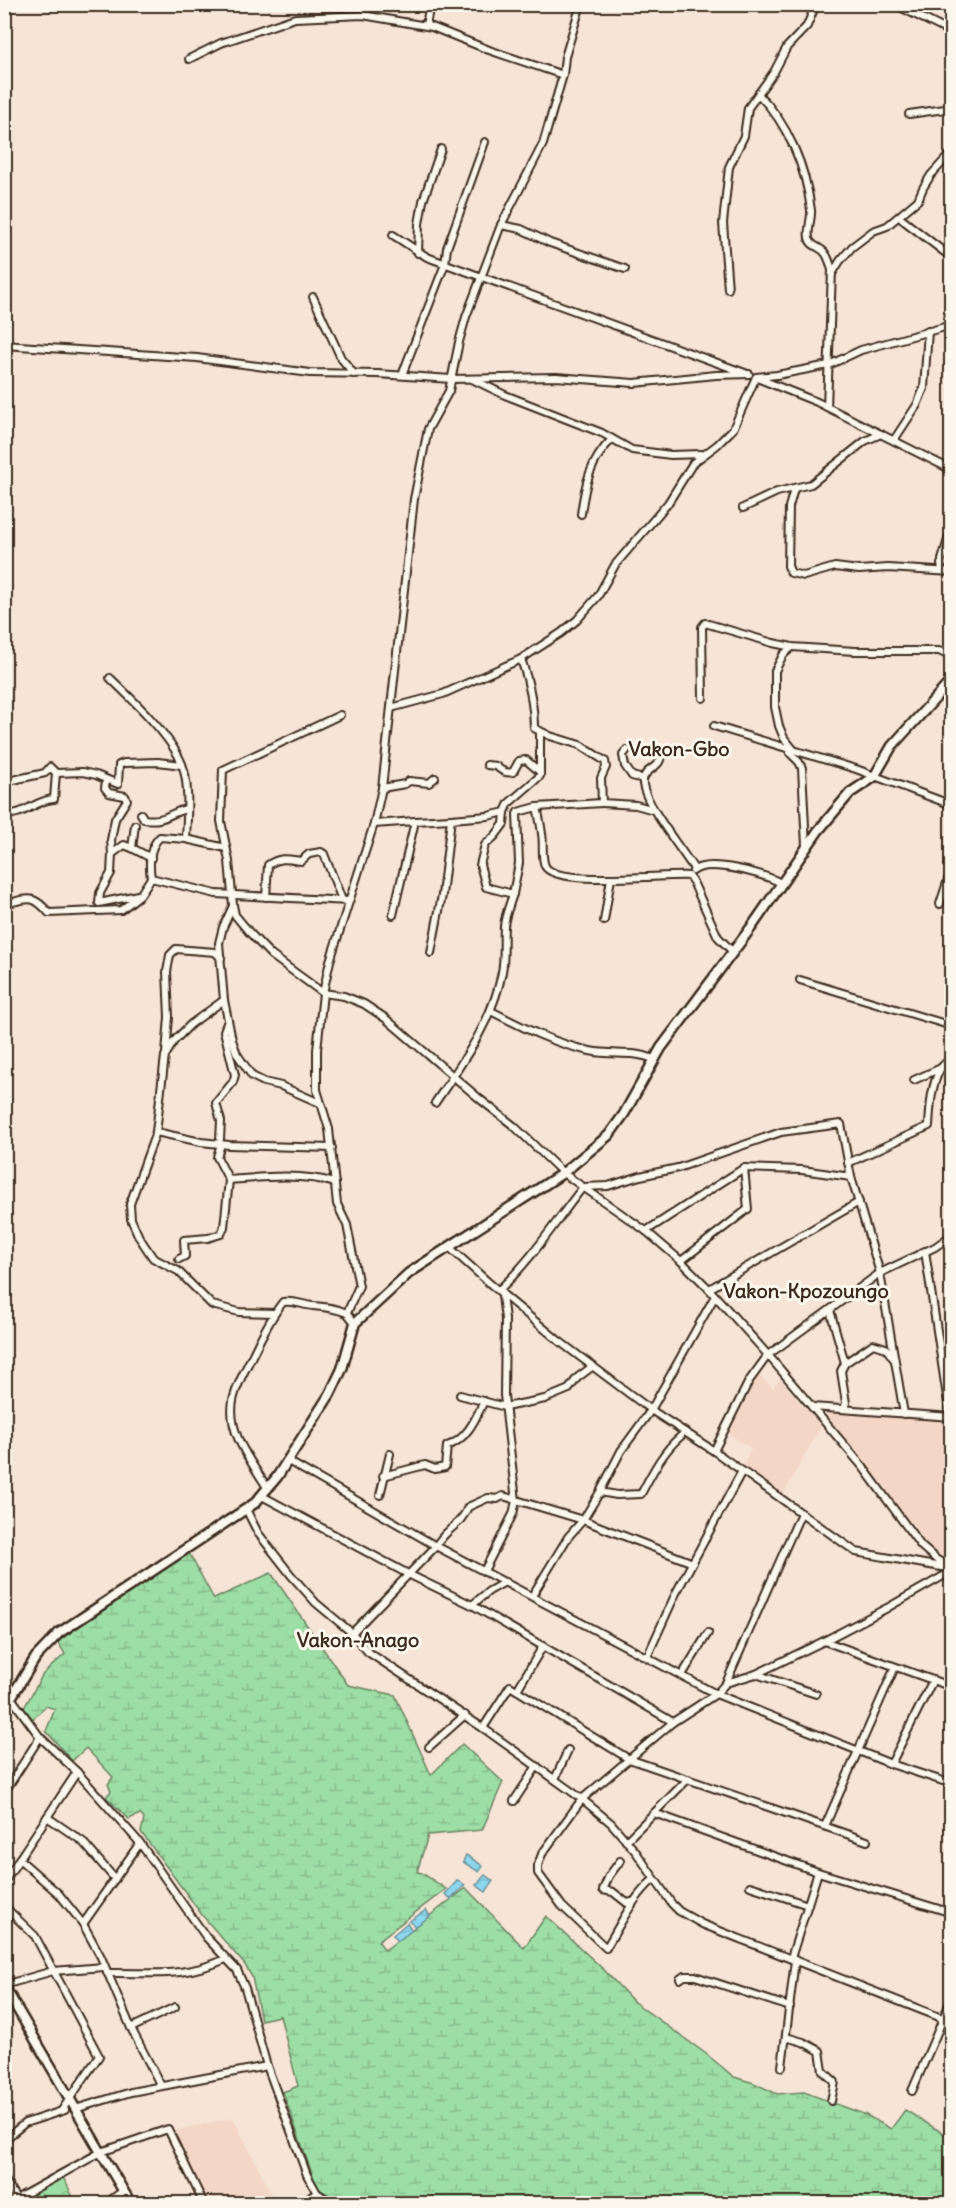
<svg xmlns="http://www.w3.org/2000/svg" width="956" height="2208" viewBox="0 0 956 2208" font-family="Delius,sans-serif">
<defs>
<pattern id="forest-crowns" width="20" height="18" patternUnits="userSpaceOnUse" patternTransform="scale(1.5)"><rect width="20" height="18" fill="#9ddda6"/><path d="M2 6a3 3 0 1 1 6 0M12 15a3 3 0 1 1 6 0" fill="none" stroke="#88be8e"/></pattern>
<pattern id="wetland-marsh" width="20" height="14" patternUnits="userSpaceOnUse" patternTransform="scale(1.5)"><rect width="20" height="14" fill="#9ddda6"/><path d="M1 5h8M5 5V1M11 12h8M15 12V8" fill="none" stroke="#88be8e"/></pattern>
<pattern id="water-waves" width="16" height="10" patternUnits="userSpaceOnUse" patternTransform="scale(1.5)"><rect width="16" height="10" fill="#8dd7ee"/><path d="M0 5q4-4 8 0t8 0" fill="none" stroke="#7bb9cc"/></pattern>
</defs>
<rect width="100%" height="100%" fill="#f6e4d6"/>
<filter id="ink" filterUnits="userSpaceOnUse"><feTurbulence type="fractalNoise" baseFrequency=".0167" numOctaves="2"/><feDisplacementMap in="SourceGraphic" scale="12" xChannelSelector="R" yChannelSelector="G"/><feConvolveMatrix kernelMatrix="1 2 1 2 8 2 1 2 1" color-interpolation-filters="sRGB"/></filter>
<g filter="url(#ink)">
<g fill="#f3d6c6">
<path d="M758,1375L773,1388L780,1379L821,1426L783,1495L743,1468L751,1448L727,1433Z"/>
<path d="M829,1413L951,1421V1561L941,1560L934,1554L868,1467L828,1417Z"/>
<path d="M233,2118L272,2195L256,2203H207L172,2131Z"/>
</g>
<path fill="url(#forest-crowns)" stroke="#6c8462" stroke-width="1.5" d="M63,2177L76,2203H23L21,2200Z"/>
<path fill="url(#wetland-marsh)" stroke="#6c8462" stroke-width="1.5" d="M189,1553L214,1599L271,1573L348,1685L395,1695L431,1775L462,1744L503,1782L482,1830L428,1835L417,1872L422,1873L446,1889L378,1941L385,1950L466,1888L524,1948L546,1916L604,1970L634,2002L705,2053L734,2077L754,2083L777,2094L804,2092L866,2115L891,2129L905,2110L951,2138V2203H344L317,2188L283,2092L298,2086L280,2016L261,2020L252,1977L245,1965L202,1915L141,1832L144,1819L140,1814L129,1819L106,1797L111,1791L108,1784L113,1777L86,1748L72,1761L46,1731L55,1709L46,1706L33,1719L24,1708L43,1674L65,1654L58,1642L82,1624L87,1617L133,1586Z"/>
<g fill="url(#water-waves)" stroke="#6c929b" stroke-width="1.5">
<path d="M466,1855L483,1866L479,1872L463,1862Z"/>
<path d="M485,1875L493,1881L486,1892L476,1885Z"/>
<path d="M458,1880L465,1885L451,1899L445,1894Z"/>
<path d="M426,1910L430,1916L415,1927L410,1921Z"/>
<path d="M407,1923L412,1930L398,1941L393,1935Z"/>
</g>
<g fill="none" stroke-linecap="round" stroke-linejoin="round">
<g stroke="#3b2a1e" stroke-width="10">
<g id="street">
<path d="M894,4L952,33"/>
<path d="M426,25L430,4"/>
<path d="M189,59L221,43L295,18L363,15L432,27L489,50L563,75"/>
<path d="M758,94C788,123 806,168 811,210C812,219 807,229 809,238C810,246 821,247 825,253C829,258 830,264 832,270L827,407"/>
<path d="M909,114L952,108"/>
<path d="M899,217L952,258"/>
<path d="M501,225L521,229L550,243L625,269"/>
<path d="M393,235L427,257L745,373"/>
<path d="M418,253L419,224L423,201L441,149"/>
<path d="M832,274L840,261L852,247L873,231L887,226L918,200L923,188L931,175L952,152"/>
<path d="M728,289L723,223L729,167L744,136L748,108L774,72L787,47L807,26L816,4"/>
<path d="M313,297L341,358L354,374"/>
<path d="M4,345L197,358L310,373L378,374L451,379L556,377L634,383L716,375L749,374"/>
<path d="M402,375L445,264L447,248L485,142"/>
<path d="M757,378L817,402L952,470"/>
<path d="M472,379L505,395L602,433L632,450L671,455L701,454"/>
<path d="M894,440L917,405L924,388L928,331"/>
<path d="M794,489L789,507L788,566L791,573L804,576L835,567L859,570L888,568L952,572"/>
<path d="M743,508L777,492L811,484L865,441L881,434"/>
<path d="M581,514C585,484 590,461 612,439"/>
<path d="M942,570L941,564H943L942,560L952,526"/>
<path d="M792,647L783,655L775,671V707L779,726L784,738L793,749L790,753L799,762L802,768L806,846"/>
<path d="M110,678C132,699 172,737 182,764C190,785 187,817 186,839L226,848"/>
<path d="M703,698L702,627L705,623L773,643L792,647L855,651H939L952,657"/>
<path d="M391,708L443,694L521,659"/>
<path d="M340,715L223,770L221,821L229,861L233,905L235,915L249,932L271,955L323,993L344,996L364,1004L385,1018L481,1100L514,1126L563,1173L646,1231L681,1261L709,1289L768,1355L863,1467L921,1546L937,1560L952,1568"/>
<path d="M714,726L856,769L952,805"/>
<path d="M627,750L623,755L625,766L632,776L643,779"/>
<path d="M664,750C662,753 661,759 659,762C654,769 644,771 643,780C640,798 683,851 694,869"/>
<path d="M487,765L496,766C501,771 506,774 513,772L519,761L526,760L540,772"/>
<path d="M106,780L105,788L109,793L125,796L127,800L115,819L111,840L112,854"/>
<path d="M4,782L45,773L50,767L56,773L83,772L96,775L118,784L119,765L124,763L158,762L182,765"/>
<path d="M382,788L405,784L409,781L429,783L435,778"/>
<path d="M537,807L602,803"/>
<path d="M654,810L636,805L602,803L601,778L606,767L605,761L580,745L550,736L534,728C534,704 529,682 521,659L561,633L577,620L598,596L615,565L668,503L693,463L717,445L733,429L756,377L777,375L829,365L861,350L952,325"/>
<path d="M4,814C23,817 37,799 54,799L56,773"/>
<path d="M141,814L144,819C166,822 168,813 186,809"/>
<path d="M415,821L451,819"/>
<path d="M374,824L415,821L393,915"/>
<path d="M135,825L132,848L151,858"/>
<path d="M132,848L124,845L112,854L111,873L100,893L99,903L138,895"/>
<path d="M693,871C708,858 764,874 781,883"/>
<path d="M151,878C149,865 149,847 160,837L186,839"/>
<path d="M513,894L519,863L517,814L518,812L537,807C539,816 541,825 542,834C544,844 541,857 545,866C555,887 665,874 689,876L693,882L718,937L733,952"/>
<path d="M266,897L268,865C280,857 287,859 301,861L309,854L321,852L324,854L342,900"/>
<path d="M4,904C28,899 32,893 49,913L121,910L140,895L151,878L216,894L349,901"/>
<path d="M940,904L952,867"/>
<path d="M233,906L223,927L219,943L224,1000L232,1040L237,1054L252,1076L264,1082L281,1086L320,1103"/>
<path d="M604,921L611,878"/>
<path d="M431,953L442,895L451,819L488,816L505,812"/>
<path d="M800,980L952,1026"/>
<path d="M224,1000L191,1024L174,1041L165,1056L156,1132L130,1204L131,1219L139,1237L153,1258L178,1271L212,1305L239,1312L274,1313"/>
<path d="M491,1011C522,1027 555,1044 590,1051C614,1056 630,1050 654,1059"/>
<path d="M166,1053L169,1017L167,972L170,955L176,949L215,952L221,958"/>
<path d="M914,1080L941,1068"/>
<path d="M435,1103C462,1063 493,1021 502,972C505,957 503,941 504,926C505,915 510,904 513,894L486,887L480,865L485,845L495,836L504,824L505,812L509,803L540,776V733"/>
<path d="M156,1132L201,1142L229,1145L332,1148"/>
<path d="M220,1139L221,1121L216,1103L233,1082L235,1075L224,1031L227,1023"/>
<path d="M848,1163L929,1126C930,1108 931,1084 941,1068C943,1065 948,1061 952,1058"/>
<path d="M229,1180C264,1177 302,1173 335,1183"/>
<path d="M646,1231L744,1168L802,1170L851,1177"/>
<path d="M449,1247L488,1282L559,1341L651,1410L714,1451L856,1552L947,1568"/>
<path d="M925,1251L950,1417"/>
<path d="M179,1259L185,1256L184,1240L208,1238L221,1234L224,1227L229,1180L217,1157L221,1144"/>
<path d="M681,1261L748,1209L744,1168"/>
<path d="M709,1289L859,1202"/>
<path d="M830,1310L845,1363L841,1371L846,1403L844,1409"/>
<path d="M355,1323L347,1313L359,1286L347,1225L337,1204L329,1129L317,1090V1050L323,993L330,961L374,824L382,788L414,499L428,429L449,391L459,342L466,317L501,225L543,144L563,75L565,57L581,4"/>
<path d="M845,1363L873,1344L886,1348L893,1358"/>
<path d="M460,1395L505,1407L545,1399L569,1389L577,1378L593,1366"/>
<path d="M812,1407L952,1417"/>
<path d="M714,1451L749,1381L768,1355L880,1273L935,1247L952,1235"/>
<path d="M288,1461L436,1546L716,1694L891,1764L952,1784"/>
<path d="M383,1476L425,1465L435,1469L445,1467L447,1446C467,1440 476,1418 484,1401"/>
<path d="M268,1489C252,1462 227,1434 233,1401C236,1385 246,1369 253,1354C262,1336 270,1318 283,1302C294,1300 302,1305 313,1306C326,1307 335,1308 347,1313"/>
<path d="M600,1492L621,1451L651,1410L715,1296"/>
<path d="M380,1495L390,1454"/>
<path d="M262,1496L408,1574L472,1605L673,1722"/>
<path d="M246,1509L258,1533L291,1575L316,1603L352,1633L368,1652L483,1728L582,1799L611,1823L636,1852L672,1904L679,1911L702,1924L952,2022"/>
<path d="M484,1571L513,1514L516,1501L504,1395L505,1319L501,1288C533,1258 556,1221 583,1187L608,1186L640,1176L678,1168L781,1132L841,1124L851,1177L880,1273L904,1414"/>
<path d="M532,1596L568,1537L583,1520L693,1563"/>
<path d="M472,1605L489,1591L505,1582"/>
<path d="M352,1633L436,1546C447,1527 460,1527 468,1507L488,1498L497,1499L503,1496L583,1520L600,1492L617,1495L641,1494C652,1473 663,1451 681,1436"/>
<path d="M824,1641L952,1687"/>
<path d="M647,1657L676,1593L742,1471"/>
<path d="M756,1674L816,1694"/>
<path d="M682,1675L708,1633"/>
<path d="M726,1683L801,1513"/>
<path d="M4,1688L40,1737L77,1772L140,1843L206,1937L237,1970L245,1988L267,2066L307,2175L317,2193L333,2204"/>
<path d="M517,1690L543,1646"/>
<path d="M483,1728L510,1686L629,1759L867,1841"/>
<path d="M429,1747L465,1715"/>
<path d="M891,1764L933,1680"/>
<path d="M555,1779L568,1750"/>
<path d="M4,1793L40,1737"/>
<path d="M514,1801L537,1766"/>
<path d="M654,1813L818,1872L952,1913"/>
<path d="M47,1817L82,1841L115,1879"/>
<path d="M825,1826L895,1667"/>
<path d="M626,1841L688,1779"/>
<path d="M19,1859L59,1894L83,1924L101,1957L131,2028L161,2086"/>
<path d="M620,1861L609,1876L603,1890L613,1892L627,1903L632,1902"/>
<path d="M654,1879C632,1898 621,1924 606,1948L562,1906L538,1873V1865L542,1854L582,1799L673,1722L716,1694L726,1683L756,1674L824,1641L887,1608L952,1571"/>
<path d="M4,1882L77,1772"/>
<path d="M750,1886L808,1905"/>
<path d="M4,1906L35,1936L99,2056L62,2110"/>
<path d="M83,1924L140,1843"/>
<path d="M791,1958L818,1872"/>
<path d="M107,1973C155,1972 180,1979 226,1959"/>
<path d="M680,1979L684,1976H695L790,2007"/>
<path d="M4,1985L53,1971L104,1967"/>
<path d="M131,2028L175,2007"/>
<path d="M786,2037L803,2042L820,2051L823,2071L835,2082L831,2101"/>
<path d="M782,2067L795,1960"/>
<path d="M912,2091L952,1998"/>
<path d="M75,2109L131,2092L267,2066"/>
<path d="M4,2140L25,2123L65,2110"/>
<path d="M4,2178L19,2204"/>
<path d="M7,2204L101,2152L168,2129L204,2204"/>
<path d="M105,2204L123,2191"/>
<path d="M299,2204L317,2193"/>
</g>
</g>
<g stroke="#3b2a1e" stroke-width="13">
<g id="secondary">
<path d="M4,1709L36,1657L59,1633L246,1509L255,1503L277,1477L330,1394L342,1369L355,1323L409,1273L563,1173L609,1135L624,1114L661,1048L753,925L818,831L850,793L874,777L892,746L952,680"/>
<path d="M4,1986L131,2204"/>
</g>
</g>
<use href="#street" stroke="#fbf7ec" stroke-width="6"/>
<use href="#secondary" stroke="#fbf7ec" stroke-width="8"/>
</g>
</g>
<g text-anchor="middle" stroke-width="6" stroke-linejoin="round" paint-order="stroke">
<g font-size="20" font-weight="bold" fill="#3b2a1e" stroke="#fbf7ec">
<text x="679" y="756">Vakon-Gbo</text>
<text x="806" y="1298">Vakon-Kpozoungo</text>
<text x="358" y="1647">Vakon-Anago</text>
</g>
</g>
<rect width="956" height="2208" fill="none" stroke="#fbf7ec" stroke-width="24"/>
<rect x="12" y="12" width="932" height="2184" fill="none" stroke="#3b2a1e" stroke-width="2" filter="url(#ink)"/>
</svg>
